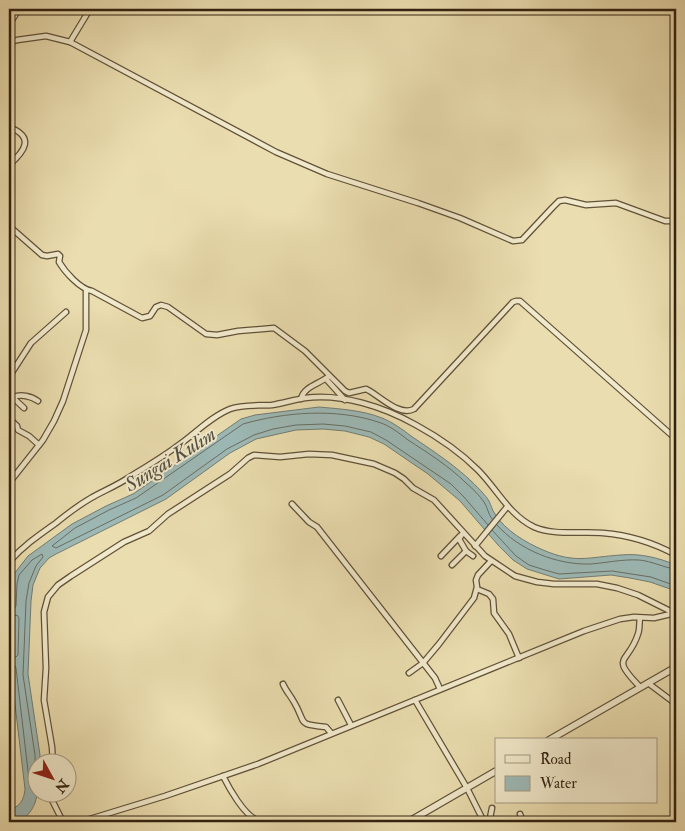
<svg xmlns="http://www.w3.org/2000/svg" width="685" height="831" viewBox="0 0 685 831" font-family="'IM FELL Double Pica',serif">
<rect width="100%" height="100%" fill="#eaddaf"/>
<filter id="stains"><feTurbulence type="fractalNoise" baseFrequency=".004" numOctaves="4"/><feColorMatrix values="0 0 0 0 .2 0 0 0 0 .09 0 0 0 0 .02 0 0 0 .5 -.17"/></filter>
<radialGradient id="worn" r=".72"><stop offset=".6" stop-color="#630" stop-opacity="0"/><stop offset="1" stop-color="#630" stop-opacity=".3"/></radialGradient>
<path fill="#9db9b6" stroke="#727d74" d="M319,407C340,409 362,410 382,418C392,422 402,429 411,436C436,453 461,469 482,492C484,495 487,497 489,501C491,505 492,510 495,514C506,531 525,542 543,550C576,564 588,557 621,555C640,553 659,558 676,565V591L650,582L630,578L611,575L559,579L527,569L513,560L498,545L460,501L428,474L384,444L369,437L345,431L323,429L296,430L256,439L230,453L166,499L56,554L49,558L40,568L33,585L31,601L28,674L40,755L39,763L38,764C37,787 42,807 19,822H9V810C20,807 24,800 25,789L10,662L12,584L14,574L28,556L72,524L106,506L133,494L241,419L255,415Z"/>
<g fill="none" stroke-linecap="round" stroke-linejoin="round">
<g stroke="#686e64" stroke-width="1">
<path d="M488,525L464,497L451,484L386,440L371,432L345,426L323,424L296,425L273,429L254,435L227,449L163,495L56,548L52,546L75,528L109,510L136,498L243,424C285,412 336,408 378,422C389,425 399,433 408,440C428,453 449,466 466,483C472,488 480,496 484,502C488,508 488,514 492,519"/>
<path d="M497,525C519,550 557,565 590,564C606,563 622,559 639,560C652,561 664,568 676,569"/>
<path d="M492,530L516,556L529,565L545,570L559,574L612,571L651,577L676,586"/>
<path d="M9,611L13,610L16,606L17,584L19,575L32,560L42,554L43,557L36,566L29,583L26,601L23,675L35,755V763L38,768"/>
<path d="M9,617L17,615L19,618L18,655L16,657L9,656"/>
<path d="M9,663L14,664L16,668L30,788L33,790L38,789"/>
</g>
<g stroke="#605138" stroke-width="7">
<g id="minor">
<path d="M9,25L19,9"/>
<path d="M70,42L90,9"/>
<path d="M9,43L17,40L46,36L70,42L276,152L327,174L418,203L460,218L513,241L522,240L552,208L559,201L565,200L586,205L616,203L665,221H676"/>
<path d="M9,127C35,137 25,151 9,165"/>
<path d="M9,226L42,255L47,256L58,254L60,256L59,262C65,272 80,289 92,291L142,318L150,316L156,307L161,305L168,307L206,334L217,335L238,331L274,328L305,351L345,391L349,393L366,389C379,395 399,417 414,409L513,302L516,301H520L676,439"/>
<path d="M9,377L31,343L66,312"/>
<path d="M326,379L345,400"/>
<path d="M9,394L24,408"/>
<path d="M13,397C21,394 31,396 38,401"/>
<path d="M301,399C304,386 320,384 329,376"/>
<path d="M9,419L17,426L18,430L29,436L39,445"/>
<path d="M9,429L13,422"/>
<path d="M9,483L43,440L54,421L63,401L86,330V290"/>
<path d="M292,504L309,522L317,527L435,678L440,689"/>
<path d="M463,533L459,539L466,551L473,556"/>
<path d="M475,546L507,507"/>
<path d="M441,556L460,536"/>
<path d="M9,562C23,546 39,535 56,523C67,514 79,505 91,498C103,491 116,486 128,478C144,468 161,458 176,447C194,435 210,417 230,409C243,404 258,406 272,405C283,403 294,400 305,398C342,393 384,407 416,425C438,437 460,452 478,470C497,489 509,515 534,527C555,536 581,531 603,533C628,535 654,543 676,555"/>
<path d="M452,565L466,551"/>
<path d="M477,589L489,594L493,599L494,613L509,634L519,658"/>
<path d="M640,618C639,623 640,629 638,634C628,665 609,655 640,687"/>
<path d="M409,673L423,663L439,644L474,598L477,587L476,580L478,575L491,561"/>
<path d="M648,683L676,704"/>
<path d="M283,684C286,691 290,695 294,702C307,724 296,724 326,727L331,733"/>
<path d="M338,700L351,725"/>
<path d="M415,700L467,788L484,822"/>
<path d="M53,764L52,747L44,700L46,668L44,612L48,597L58,585L71,576L124,542L149,531L168,514L230,474L248,458L254,455L280,457L309,454L332,455L374,464L395,473L404,479L413,488L434,500L485,556L515,576L537,582L554,584H597L617,588L638,595L674,613"/>
<path d="M223,776C229,788 244,815 257,820"/>
<path d="M49,794L63,822"/>
<path d="M520,814L523,822"/>
<path d="M80,822L165,796L258,764L584,631L620,619L634,617L654,618L675,613"/>
<path d="M484,822L490,818L492,808"/>
</g>
</g>
<g stroke="#605138" stroke-width="8">
<g id="tertiary">
<path d="M549,740L676,667"/>
<path d="M408,822L496,771"/>
</g>
</g>
<use href="#minor" stroke="#f1e9cb" stroke-width="4.5"/>
<use href="#tertiary" stroke="#f1e9cb" stroke-width="5.5"/>
</g>
<g text-anchor="middle" stroke-width="4" stroke-linejoin="round" paint-order="stroke">
<g font-size="20" font-style="italic" fill="#524f43" stroke="#f1e9cb">
<text transform="translate(170 459) rotate(-32)" y="7">Sungai Kulim</text>
</g>
</g>
<rect width="685" height="831" fill="none" stroke="#eaddaf" stroke-width="30"/>
<rect x="10" y="10" width="665" height="811" fill="none" stroke="#322211" stroke-width="2.5"/>
<rect x="15" y="15" width="655" height="801" fill="none" stroke="#322211"/>
<rect x="495" y="738" width="162" height="65" fill="#f1e9cb" stroke="#a59981"/>
<rect x="505" y="755" width="25" height="8" fill="#f1e9cb" stroke="#a59981"/>
<text x="540" y="764" font-size="15" fill="#322211">Road</text>
<rect x="505" y="776" width="25" height="15" fill="#9db9b6" stroke="#a59981"/>
<text x="540" y="788" font-size="15" fill="#322211">Water</text>
<g transform="translate(52 778) rotate(130)"><circle r="24" fill="#f1e9cb" stroke="#a59981"/>
<path d="M0-4L9 19L0 12L-9 19Z" fill="#8f2418"/>
<text y="-8" font-size="14" font-weight="bold" text-anchor="middle" fill="#322211">N</text>
</g>
<rect width="100%" height="100%" filter="url(#stains)"/>
<rect width="100%" height="100%" fill="url(#worn)"/>
</svg>
